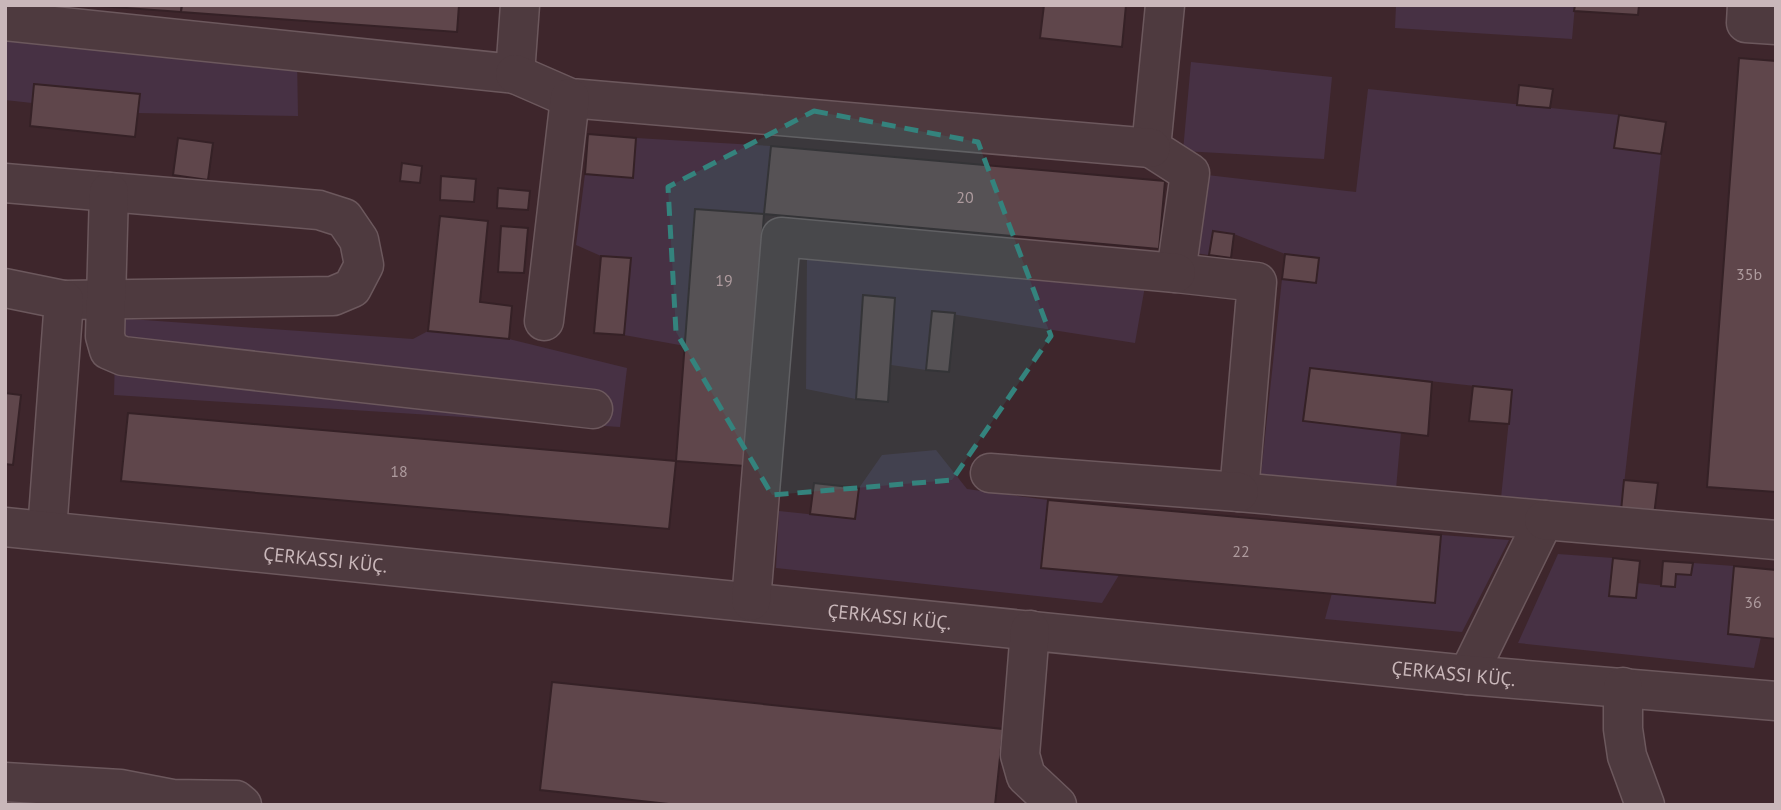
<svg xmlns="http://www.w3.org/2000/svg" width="1781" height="810" viewBox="0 0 1781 810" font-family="'PT Sans',sans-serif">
<rect width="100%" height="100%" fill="#3e262c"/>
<g fill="#473144">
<path d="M1396,5H1575L1572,39L1395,28Z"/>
<path d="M5,30L297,57L298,116L137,113L34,84L32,103L5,100Z"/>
<path d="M1191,62L1332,77L1324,159L1183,151Z"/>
<path d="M1368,89L1619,115L1614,148L1661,154L1621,511L1501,498L1512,390L1310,368L1304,421L1401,432L1396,489L1261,474L1282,279L1315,283L1318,258L1285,254L1234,234L1213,231L1209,255L1180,251L1190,173L1356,192Z"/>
<path d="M636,138L771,146L764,214L695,209L685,346L624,335L631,259L601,256L576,245L585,174L633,178Z"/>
<path d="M807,252L1145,286L1135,343L932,311L926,370L891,365L895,298L863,295L856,399L806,389Z"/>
<path d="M116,318L413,339L428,331L509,339L627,368L620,427L114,395Z"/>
<path d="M936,450L967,489L1048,500L1042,568L1119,575L1102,603L776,568L779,511L855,519L859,488L882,455Z"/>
<path d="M1441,535L1509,540L1462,632L1325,619L1332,593L1435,603Z"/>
<path d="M1558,554L1613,558L1609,595L1635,598L1637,583L1675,587L1676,574L1691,575L1693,563L1734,566L1728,634L1761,637L1754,668L1518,643Z"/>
</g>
<g fill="#5f464b" stroke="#352126" stroke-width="2">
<path d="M86,5H182L181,12Z"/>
<path d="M182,5H459L457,32L181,12Z"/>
<path d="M1044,5H1126L1122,47L1040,38Z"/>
<path d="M1575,5H1639L1638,15L1574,11Z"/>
<path d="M1739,58L1776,61V492L1707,487Z"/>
<path d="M34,84L140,94L135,137L30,126Z"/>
<path d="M1519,85L1553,89L1550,108L1517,105Z"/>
<path d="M1619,115L1666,122L1661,154L1614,148Z"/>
<path d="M588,134L636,138L633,178L585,174Z"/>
<path d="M178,138L213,143L208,180L173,175Z"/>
<path d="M771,146L1165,181L1159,249L764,214Z"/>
<path d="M402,163L422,166L420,183L400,181Z"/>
<path d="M441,176L476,179L474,202L440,200Z"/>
<path d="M498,188L530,191L528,210L497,208Z"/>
<path d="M695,209L764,214L745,466L676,461Z"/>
<path d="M440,216L488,221L480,302L512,306L509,339L428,331Z"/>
<path d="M501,226L528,228L524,273L498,272Z"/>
<path d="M1213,231L1234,234L1231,258L1209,255Z"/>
<path d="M1285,254L1319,258L1316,283L1282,279Z"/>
<path d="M601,256L631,258L624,335L594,333Z"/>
<path d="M863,295L895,298L888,402L856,399Z"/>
<path d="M932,311L955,313L949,372L926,370Z"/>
<path d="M1310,368L1432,382L1428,436L1303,421Z"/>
<path d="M1473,386L1512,390L1509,424L1469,421Z"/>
<path d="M5,393L21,395L13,465L5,464Z"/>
<path d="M128,413L676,461L669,529L121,481Z"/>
<path d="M1624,480L1658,483L1654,515L1621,511Z"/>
<path d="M814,483L859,488L855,519L810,514Z"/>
<path d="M1048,500L1441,535L1435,603L1041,568Z"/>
<path d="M1613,558L1640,561L1636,598L1609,596Z"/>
<path d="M1663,561L1693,563L1691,575L1676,574L1675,587L1661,586Z"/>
<path d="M1734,566L1776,570V639L1728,634Z"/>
<path d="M552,682L1003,729L995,805H678L540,790Z"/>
</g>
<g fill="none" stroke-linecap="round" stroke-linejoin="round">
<g stroke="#6c585d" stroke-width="41">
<g id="minor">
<path d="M1165,5L1151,148L1190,173L1176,273L1257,282L1239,492L1544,520L1468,675"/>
<path d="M1747,5L1746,23L1776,25"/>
<path d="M5,21L515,74L520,5"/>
<path d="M515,74L570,98L1151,148"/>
<path d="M5,183L319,210L344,218L359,240L364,265L352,288L333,296L64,300"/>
<path d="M109,192L105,336L109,350L123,356L593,409"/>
<path d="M5,288L64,300L47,531"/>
<path d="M544,321L570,98"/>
<path d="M990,473L1239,492"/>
<path d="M1544,520L1776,540"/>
<path id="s1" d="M5,527L1468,675L1776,701"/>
<path d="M751,601L781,237L1176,273"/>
<path d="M1030,630L1020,755L1026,776L1057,805"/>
<path d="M1623,687V729L1627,756L1645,805"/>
<path d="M5,782L120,789L172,799L236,800L242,805"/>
</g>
</g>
<use href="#minor" stroke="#4e3a3f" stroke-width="38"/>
</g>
<path fill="#34837d" fill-opacity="0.2" stroke="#34837d" stroke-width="5" stroke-dasharray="14 9" stroke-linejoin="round" d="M814,111L978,142L1051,336L952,480L772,495L676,332L668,187Z"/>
<g text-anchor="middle" stroke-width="5" stroke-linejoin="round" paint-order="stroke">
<g font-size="16" fill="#ae9b9e">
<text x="965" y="203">20</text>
<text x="1749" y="280">35b</text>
<text x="724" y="286">19</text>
<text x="399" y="477">18</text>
<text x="1241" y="557">22</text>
<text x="1753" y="608">36</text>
</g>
<g font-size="19" fill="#c9b7ba" stroke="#331f24">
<text dy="7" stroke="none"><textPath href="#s1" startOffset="322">ÇERKASSI KÜÇ.</textPath></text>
<text dy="7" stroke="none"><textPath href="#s1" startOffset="889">ÇERKASSI KÜÇ.</textPath></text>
<text dy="7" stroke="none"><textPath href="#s1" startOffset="1456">ÇERKASSI KÜÇ.</textPath></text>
</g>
</g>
<rect width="1781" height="810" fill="none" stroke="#c9b7ba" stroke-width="14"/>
</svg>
